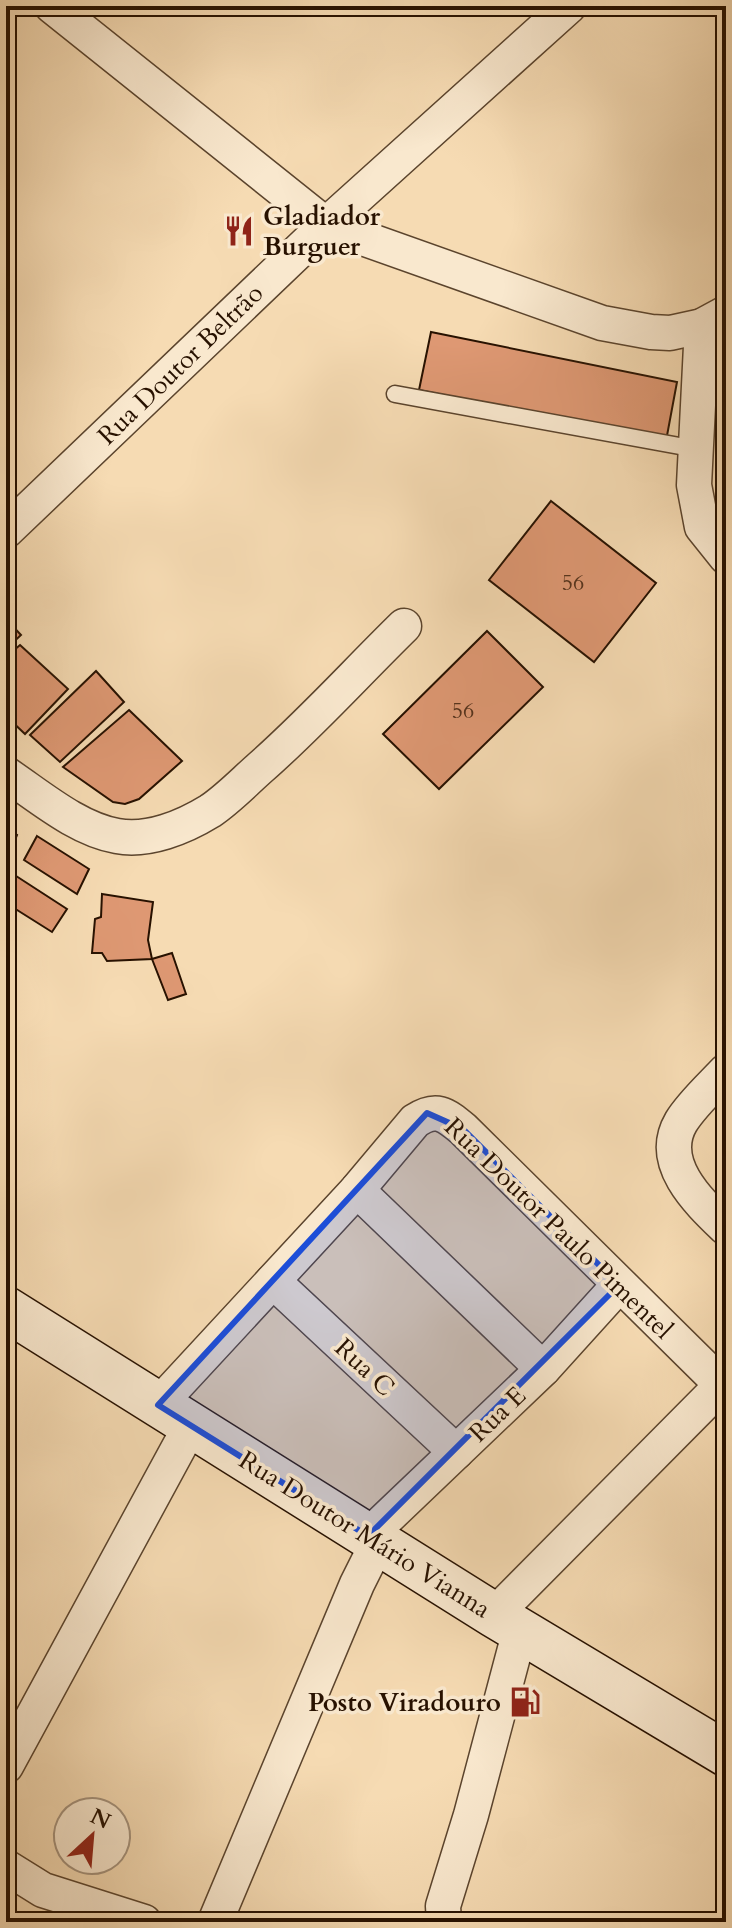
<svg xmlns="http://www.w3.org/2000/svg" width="732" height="1928" viewBox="0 0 732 1928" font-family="Cardo,serif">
<rect width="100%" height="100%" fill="#f6dbb3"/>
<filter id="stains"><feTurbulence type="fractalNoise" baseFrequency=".0025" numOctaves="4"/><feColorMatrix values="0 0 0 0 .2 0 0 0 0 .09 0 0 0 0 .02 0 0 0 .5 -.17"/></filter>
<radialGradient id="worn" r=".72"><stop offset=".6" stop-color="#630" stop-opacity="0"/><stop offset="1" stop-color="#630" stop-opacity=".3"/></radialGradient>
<g fill="#de9873" stroke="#271100" stroke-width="2">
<path d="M431,332L677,382L666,441L419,390Z"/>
<path d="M551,501L656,583L594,662L489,580Z"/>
<path d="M6,619L21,635L6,649Z"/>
<path d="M487,631L543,687L439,789L383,734Z"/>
<path d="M20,645L68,689L25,734L6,716V657Z"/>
<path d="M96,671L124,702L60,762L30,735Z"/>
<path d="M129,710L182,761L139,799L125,804L113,802L63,767Z"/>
<path d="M6,822L10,825L9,830L17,835L12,848L6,845Z"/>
<path d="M37,836L89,869L77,894L24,860Z"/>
<path d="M13,874L67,909L52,932L6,903V886Z"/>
<path d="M102,894L153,902L148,940L152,959L107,961L102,953H92L95,919L101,917Z"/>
<path d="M172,953L186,994L168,1000L152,959Z"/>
</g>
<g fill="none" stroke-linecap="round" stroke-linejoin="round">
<g stroke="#5b442d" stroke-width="19">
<path id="lane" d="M395,394L696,449"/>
</g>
<g stroke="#5b442d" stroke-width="37">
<g id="street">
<path d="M52,6L326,225L602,323L651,332L670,333L702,326L726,313"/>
<path d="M702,326L694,485L702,527L726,557"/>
<path d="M6,531L326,225L569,6"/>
<path d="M6,774C39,796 77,829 117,836C148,842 184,827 210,811C228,799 244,782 261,767C311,723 356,673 404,626"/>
<path d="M726,1071C711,1087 692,1104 681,1122C657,1163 699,1202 726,1228"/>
<path d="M357,1190L543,1369"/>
<path d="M273,1281L456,1452"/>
<path d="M158,1405L357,1190L415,1121C436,1107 445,1114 463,1129L722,1385"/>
<path d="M368,1536L543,1369L619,1285"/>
<path d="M494,1615L726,1381"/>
<path d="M6,1766L191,1425"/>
<path d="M6,1867L43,1890L144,1922"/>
<path d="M215,1922L357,1584L378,1542"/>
<path d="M444,1922L443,1906L471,1815L520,1630"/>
</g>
</g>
<g stroke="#271100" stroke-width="47">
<path id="secondary" d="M6,1309L494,1615L726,1754"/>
</g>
<use href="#lane" stroke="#f9e8ce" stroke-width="16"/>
<use href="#street" stroke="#f9e8ce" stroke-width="34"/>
<use href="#secondary" stroke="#f9e8ce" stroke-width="44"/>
</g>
<path fill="#1d4ed8" fill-opacity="0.2" stroke="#1d4ed8" stroke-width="6" stroke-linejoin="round" d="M427,1113L463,1129L619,1285L368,1536L158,1405Z"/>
<defs>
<g id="restaurant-bare" transform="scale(2.4)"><path d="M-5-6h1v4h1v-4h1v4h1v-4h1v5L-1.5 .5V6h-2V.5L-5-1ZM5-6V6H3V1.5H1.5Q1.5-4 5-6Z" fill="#8f2418" stroke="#f9e8ce" stroke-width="2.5" paint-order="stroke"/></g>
<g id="fuel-bare" transform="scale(2.4)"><path d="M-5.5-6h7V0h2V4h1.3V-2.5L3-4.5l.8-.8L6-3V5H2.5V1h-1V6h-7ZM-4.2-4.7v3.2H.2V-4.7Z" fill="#8f2418" stroke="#f9e8ce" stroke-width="2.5" paint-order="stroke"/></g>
</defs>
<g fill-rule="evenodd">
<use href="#restaurant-bare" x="239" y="231"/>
<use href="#fuel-bare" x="525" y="1702"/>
</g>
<g text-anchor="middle" stroke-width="7" stroke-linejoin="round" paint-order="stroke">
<g font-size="22" fill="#55331d">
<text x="573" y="590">56</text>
<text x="463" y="718">56</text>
</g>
<g font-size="26" font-weight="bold" fill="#271100" stroke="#f9e8ce" text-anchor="start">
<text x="263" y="225">Gladiador<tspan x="263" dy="30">Burguer</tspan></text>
<text x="501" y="1711" text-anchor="end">Posto Viradouro</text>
</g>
<g font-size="26" fill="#271100" stroke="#f9e8ce">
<text transform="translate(180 364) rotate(-44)" y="9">Rua Doutor Beltrão</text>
<text transform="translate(559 1228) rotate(44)" y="9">Rua Doutor Paulo Pimentel</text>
<text transform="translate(365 1367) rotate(43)" y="9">Rua C</text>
<text transform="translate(497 1414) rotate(-44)" y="9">Rua E</text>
<text transform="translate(365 1534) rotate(32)" y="9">Rua Doutor Mário Vianna</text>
</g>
</g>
<rect width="732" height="1928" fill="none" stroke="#f6dbb3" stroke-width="32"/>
<rect x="8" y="8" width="716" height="1912" fill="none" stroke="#271100" stroke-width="4"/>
<rect x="16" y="16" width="700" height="1896" fill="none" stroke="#271100" stroke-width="2"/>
<g transform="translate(92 1836) rotate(26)"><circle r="38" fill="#f9e8ce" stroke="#a5927c" stroke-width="2"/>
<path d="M0-6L14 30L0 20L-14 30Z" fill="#8f2418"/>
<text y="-12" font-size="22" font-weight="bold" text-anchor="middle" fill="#271100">N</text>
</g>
<rect width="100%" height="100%" filter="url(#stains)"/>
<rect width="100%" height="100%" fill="url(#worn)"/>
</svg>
